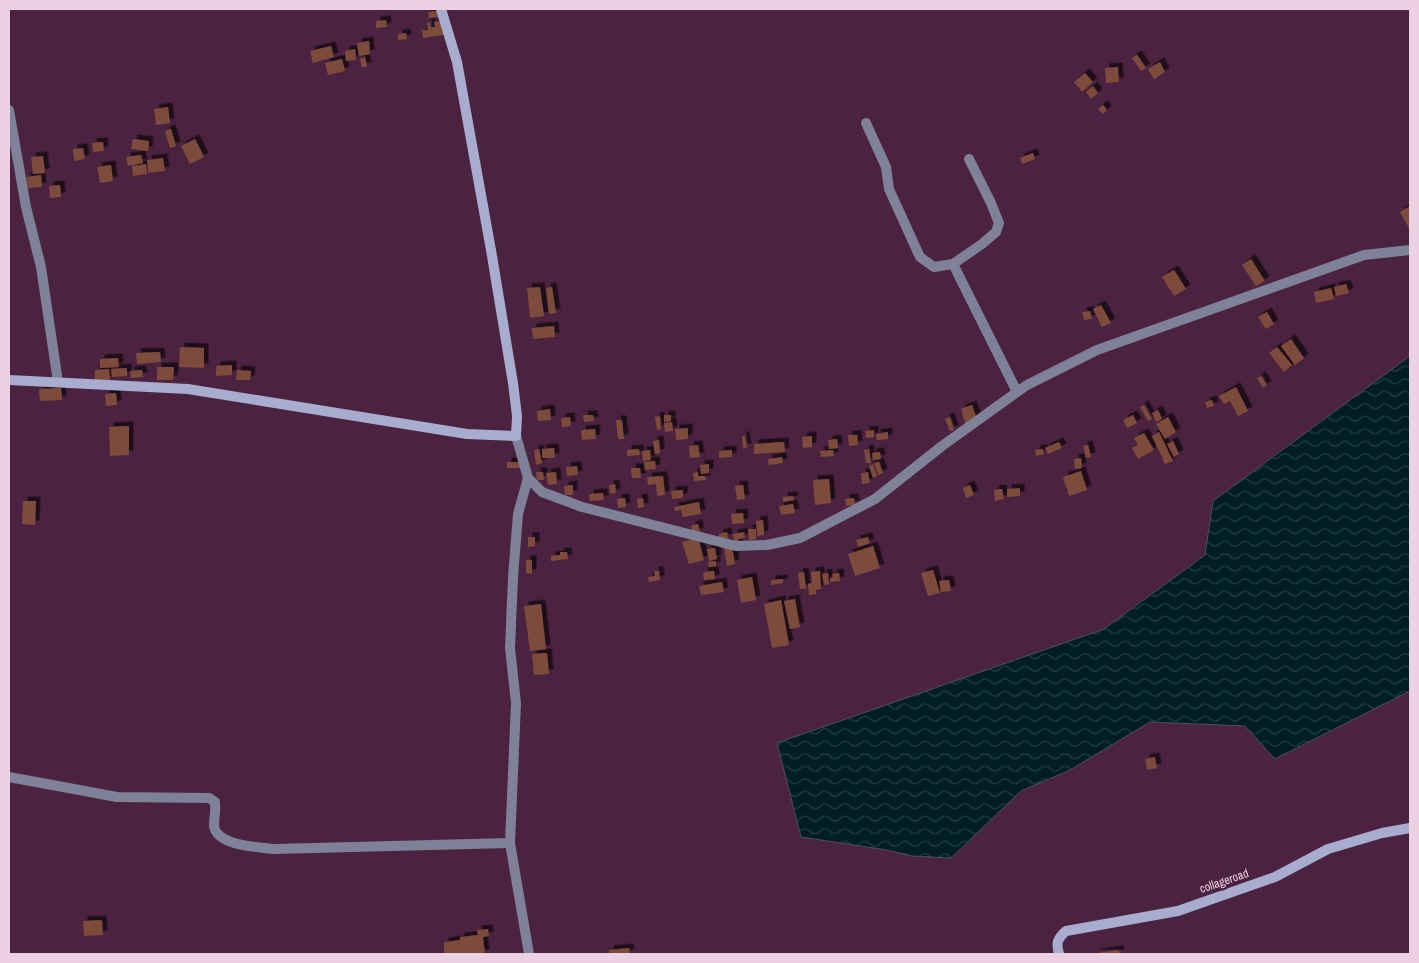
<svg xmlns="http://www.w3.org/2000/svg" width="1419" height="963" viewBox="0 0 1419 963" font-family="'Archivo Narrow',sans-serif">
<defs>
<pattern id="water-waves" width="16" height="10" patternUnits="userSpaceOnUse" patternTransform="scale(1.25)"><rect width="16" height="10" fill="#001d25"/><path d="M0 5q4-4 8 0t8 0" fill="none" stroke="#253d44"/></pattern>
<filter id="shadow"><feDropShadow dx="4.5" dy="-4.5" stdDeviation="0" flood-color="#0009"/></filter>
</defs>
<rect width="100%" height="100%" fill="#4b223f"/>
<path fill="url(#water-waves)" stroke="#46535e" d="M1410,356V691L1275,759L1245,726L1150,722L1070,770L1021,791L951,858L912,856L887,850L801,837L777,743L1104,629L1205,555L1213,501Z"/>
<g fill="#7d4b3a" filter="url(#shadow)">
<path d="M437,11L438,17L429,18L428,12Z"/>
<path d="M386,20L387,27L376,28V21Z"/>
<path d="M442,21L444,35L423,38L422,30H428L427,23L430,22L431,27H435L434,22Z"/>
<path d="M406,33L407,39L398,40V34Z"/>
<path d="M369,41L370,54L359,56L357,43Z"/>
<path d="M331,46L334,57L313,63L310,51Z"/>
<path d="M355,49L356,60L346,61L345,51Z"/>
<path d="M1137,55L1146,68L1141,71L1132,58Z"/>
<path d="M365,57L367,66L362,68L360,59Z"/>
<path d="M342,59L345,71L328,75L325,63Z"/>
<path d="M1160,62L1165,72L1154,79L1148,69Z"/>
<path d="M1118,67L1119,82L1106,83L1105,68Z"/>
<path d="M1085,73L1093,82L1082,92L1074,82Z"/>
<path d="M1093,86L1098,93L1091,99L1086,92Z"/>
<path d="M1103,105L1107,110L1103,114L1098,109Z"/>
<path d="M168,107L170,123L156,125L154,109Z"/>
<path d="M171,129L176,146L170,148L165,131Z"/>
<path d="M133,139L149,141L148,151L131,149Z"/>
<path d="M195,139L204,157L190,164L181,146Z"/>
<path d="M103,142L104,151L93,152L92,143Z"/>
<path d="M83,148L85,159L74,161L73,149Z"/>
<path d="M1033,153L1035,159L1022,164L1020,158Z"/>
<path d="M141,155L143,163L128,166L126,157Z"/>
<path d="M43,156L45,173L33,174L31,157Z"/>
<path d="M163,158L165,171L148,173L147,160Z"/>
<path d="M146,164L147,174L133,176L132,166Z"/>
<path d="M111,165L113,181L100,183L97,167Z"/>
<path d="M41,175L42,187L28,188L26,177Z"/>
<path d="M60,185L61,197L50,198L49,186Z"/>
<path d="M1410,206V230L1400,212Z"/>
<path d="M1251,259L1265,281L1256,286L1242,265Z"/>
<path d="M1174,270L1186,289L1174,296L1162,277Z"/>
<path d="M1346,284L1349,293L1336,296L1334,287Z"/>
<path d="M540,287L544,316L530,318L527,288Z"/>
<path d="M552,287L556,313L549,314L546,288Z"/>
<path d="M1331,288L1334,299L1316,303L1314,292Z"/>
<path d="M1101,305L1111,323L1102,327L1093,309Z"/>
<path d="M1090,311L1092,319L1084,320L1082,312Z"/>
<path d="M1267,312L1274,324L1266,329L1258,317Z"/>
<path d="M554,326L555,337L533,339L532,328Z"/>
<path d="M1291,339L1304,358L1295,365L1281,346Z"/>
<path d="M180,347L204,348V368L179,367Z"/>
<path d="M1277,347L1292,365L1284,372L1269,353Z"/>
<path d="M160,352L161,362L137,364L136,353Z"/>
<path d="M118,358L119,367L100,368V359Z"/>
<path d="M232,365V375L216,376V366Z"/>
<path d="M157,367H174L173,380H157Z"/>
<path d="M127,368V376L112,377L111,369Z"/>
<path d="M109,369L110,380L95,381V370Z"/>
<path d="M142,370L143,377L131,378L130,371Z"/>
<path d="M237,370L251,371L250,380H236Z"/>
<path d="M1261,376L1267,385L1263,388L1257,378Z"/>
<path d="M1236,387L1248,411L1238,416L1230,401L1224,404L1219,396Z"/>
<path d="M61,388L62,400L40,401L39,389Z"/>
<path d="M116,393L117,405L106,406L105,394Z"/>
<path d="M1212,400L1214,406L1207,408L1205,402Z"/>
<path d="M972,405L977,419L965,423L961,409Z"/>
<path d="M1144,405L1152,419L1148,421L1140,407Z"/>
<path d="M550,409L551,420L538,421L537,411Z"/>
<path d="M1158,410L1162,419L1156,422L1152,413Z"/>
<path d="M583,415H593L594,421L584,422Z"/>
<path d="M664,415H671V421L664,422Z"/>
<path d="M1133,415L1137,423L1127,428L1123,420Z"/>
<path d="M660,416L661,429L657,430L655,417Z"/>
<path d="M570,417L571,426L562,427L561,418Z"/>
<path d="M950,417L954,430L950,431L945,419Z"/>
<path d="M1168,417L1176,432L1165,439L1156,424Z"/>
<path d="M616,420H622L624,439H618Z"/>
<path d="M672,422L673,431L665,432L664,423Z"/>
<path d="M129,426V455L110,456L109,427Z"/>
<path d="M688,428V439L676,440L675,429Z"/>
<path d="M595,429L596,439L582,440L581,430Z"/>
<path d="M874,430V437L866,438L865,431Z"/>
<path d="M888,432V439L877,440L876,434Z"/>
<path d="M1159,432L1173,461L1165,464L1152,436Z"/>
<path d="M1144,433L1154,450L1138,459L1132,448L1138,445L1134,438Z"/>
<path d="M848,435H857L858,445L849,446Z"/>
<path d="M742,436H745L747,448H743Z"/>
<path d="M812,436V447L803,448L802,437Z"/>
<path d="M837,439L838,448L829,449L828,440Z"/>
<path d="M659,440L660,453L655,454L653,441Z"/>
<path d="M1173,441L1179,454L1174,457L1167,444Z"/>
<path d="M784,442L785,452L754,454V444Z"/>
<path d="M1059,442L1062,448L1048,454L1045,448Z"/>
<path d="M698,445L700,457L690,458L689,446Z"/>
<path d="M1088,445L1091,457L1086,458L1083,446Z"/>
<path d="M554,448L555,458H542V449Z"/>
<path d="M539,449L542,463L536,465L534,450Z"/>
<path d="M639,449L640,455L627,456V450Z"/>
<path d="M869,449L871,463H866L864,450Z"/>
<path d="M1043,449L1044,454L1036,456L1035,450Z"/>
<path d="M650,450L651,460L643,461L642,451Z"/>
<path d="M732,450V457L719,458V451Z"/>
<path d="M833,450L834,456L821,457L820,451Z"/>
<path d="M880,452L881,459L873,460L872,453Z"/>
<path d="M782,457L783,463L769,465L768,459Z"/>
<path d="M1081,458L1082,468L1075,469L1074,459Z"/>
<path d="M655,461L656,469L645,470L644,462Z"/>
<rect x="507" y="462" width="15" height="6"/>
<path d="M879,462L883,473L878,475L874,463Z"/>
<path d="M709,464V473L701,474L700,465Z"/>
<path d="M873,464L877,476L873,478L869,466Z"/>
<path d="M577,466L578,475L567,476L566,467Z"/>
<path d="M631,468H640L641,478H632Z"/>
<path d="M1081,471L1087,490L1069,496L1063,477Z"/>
<path d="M536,472H543L544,480H537Z"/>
<path d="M556,472L557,484L548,485L546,473Z"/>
<path d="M698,472V476H705L706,480L694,481L693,473Z"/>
<path d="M868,472L870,483L862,484L861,473Z"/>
<path d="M663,476L665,495L657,496L656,484L648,485L647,477Z"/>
<path d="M829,479L831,503L815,505L813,480Z"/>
<path d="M615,484L616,493L610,494L609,485Z"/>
<path d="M573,485V495H565L564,486Z"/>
<path d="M743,485L745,499L737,500L735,486Z"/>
<path d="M970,485L974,495L966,498L963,488Z"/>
<path d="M1020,488V496L1007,497V489Z"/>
<path d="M1002,489L1004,499L995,501L994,490Z"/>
<path d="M683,490V498L672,499L671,491Z"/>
<path d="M603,493L604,500L590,501L589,494Z"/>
<path d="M793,496L794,500L783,502V497Z"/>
<path d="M625,498L626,507L618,508L617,499Z"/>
<path d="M643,498L644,507L638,508L637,499Z"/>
<path d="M854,498L855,505L846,506L845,499Z"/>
<path d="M23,501H36L35,525L22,524Z"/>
<path d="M699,502L701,514L683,517L681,510L675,511L674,507Z"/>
<path d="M793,504L795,513L781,515L779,506Z"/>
<path d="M743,513L744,523L732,524L731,514Z"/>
<path d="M763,520L764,535L757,536L756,521Z"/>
<path d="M698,524L700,532L693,534L691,526Z"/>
<path d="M748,529H756V539L749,540Z"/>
<path d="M727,532L728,538L719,539V534Z"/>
<path d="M744,532L745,538L738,539L739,544L735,545L733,534Z"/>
<path d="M528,537H535V546L528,547Z"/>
<path d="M698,537L704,560L689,564L682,542Z"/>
<path d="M868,537L870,543L858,547L856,540Z"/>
<path d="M873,546L880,568L855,576L848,554Z"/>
<path d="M732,547L735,564L727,566L724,548Z"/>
<path d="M715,548L717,559L709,561L707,549Z"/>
<path d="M560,552H567L568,559L551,561V556L560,555Z"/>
<path d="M526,560H532V574L526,573Z"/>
<path d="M716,561V566L709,567L708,562Z"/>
<path d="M933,570L940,593L928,596L921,573Z"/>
<path d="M654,571H659L660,580L649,582L648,577L655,576Z"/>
<path d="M714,571L715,579L704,580L703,572Z"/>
<path d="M820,571L821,589L816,590V594L809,595L808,584L812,583L811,572Z"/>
<path d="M804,572L806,589H800L798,573Z"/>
<path d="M828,573L829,584L824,585L822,574Z"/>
<path d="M839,573L840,581L830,582V578L833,577L832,574Z"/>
<path d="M752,577L756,600L741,603L737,580Z"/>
<path d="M783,579V583L771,585V580Z"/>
<path d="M949,580L951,591L941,592L939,581Z"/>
<path d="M722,582L724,592L701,595L699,586Z"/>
<path d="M795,599L800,627L790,629L784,601Z"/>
<path d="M781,600L789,645L772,648L764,604Z"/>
<path d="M541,604L546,649L530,651L524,606Z"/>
<path d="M547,653L549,674L534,675L532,654Z"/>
<path d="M1155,757L1157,768L1147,770L1145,759Z"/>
<path d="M102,920L103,935L84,936L83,921Z"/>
<path d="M488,929L489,936L483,937L485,954H444V942L460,940V937L478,935L477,930Z"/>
<path d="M629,948L630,954H609V950Z"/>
<path d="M1119,950L1120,954H1096V953Z"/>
</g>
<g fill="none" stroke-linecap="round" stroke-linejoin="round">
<g stroke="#7e8197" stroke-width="10">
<path d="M9,110L26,207L41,267L58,382"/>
<path d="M866,123L886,167L889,189L920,257L934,267L953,264"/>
<path d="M969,159L991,203L999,223L996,232L982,244L953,264L1017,392"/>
<path d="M516,436L528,478L542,492L582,507L736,546L767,545L800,538L875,499L942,446L1027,385L1097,350L1364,255L1410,250"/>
<path d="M9,777L117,797L209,798L215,802C216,810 214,818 214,826C217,846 258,847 274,849L510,843L516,703L510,648L513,577L518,514L528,478"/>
<path d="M510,843L529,954"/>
</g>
<g stroke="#a8add0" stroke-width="10">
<path d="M9,380L188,389L467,434L516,436L517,416L513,383L491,250L457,62L441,9"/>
<path d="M1059,954C1056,943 1057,939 1066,931L1178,911L1275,877L1328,849L1382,833L1410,828"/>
</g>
</g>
<g text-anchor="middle" stroke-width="5" stroke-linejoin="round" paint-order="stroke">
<g font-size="12" fill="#ebd1e2" stroke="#4b223f">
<text transform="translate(1224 881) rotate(-19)" y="4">collageroad</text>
</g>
</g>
<rect width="1419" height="963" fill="none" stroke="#ebd1e2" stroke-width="20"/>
</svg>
